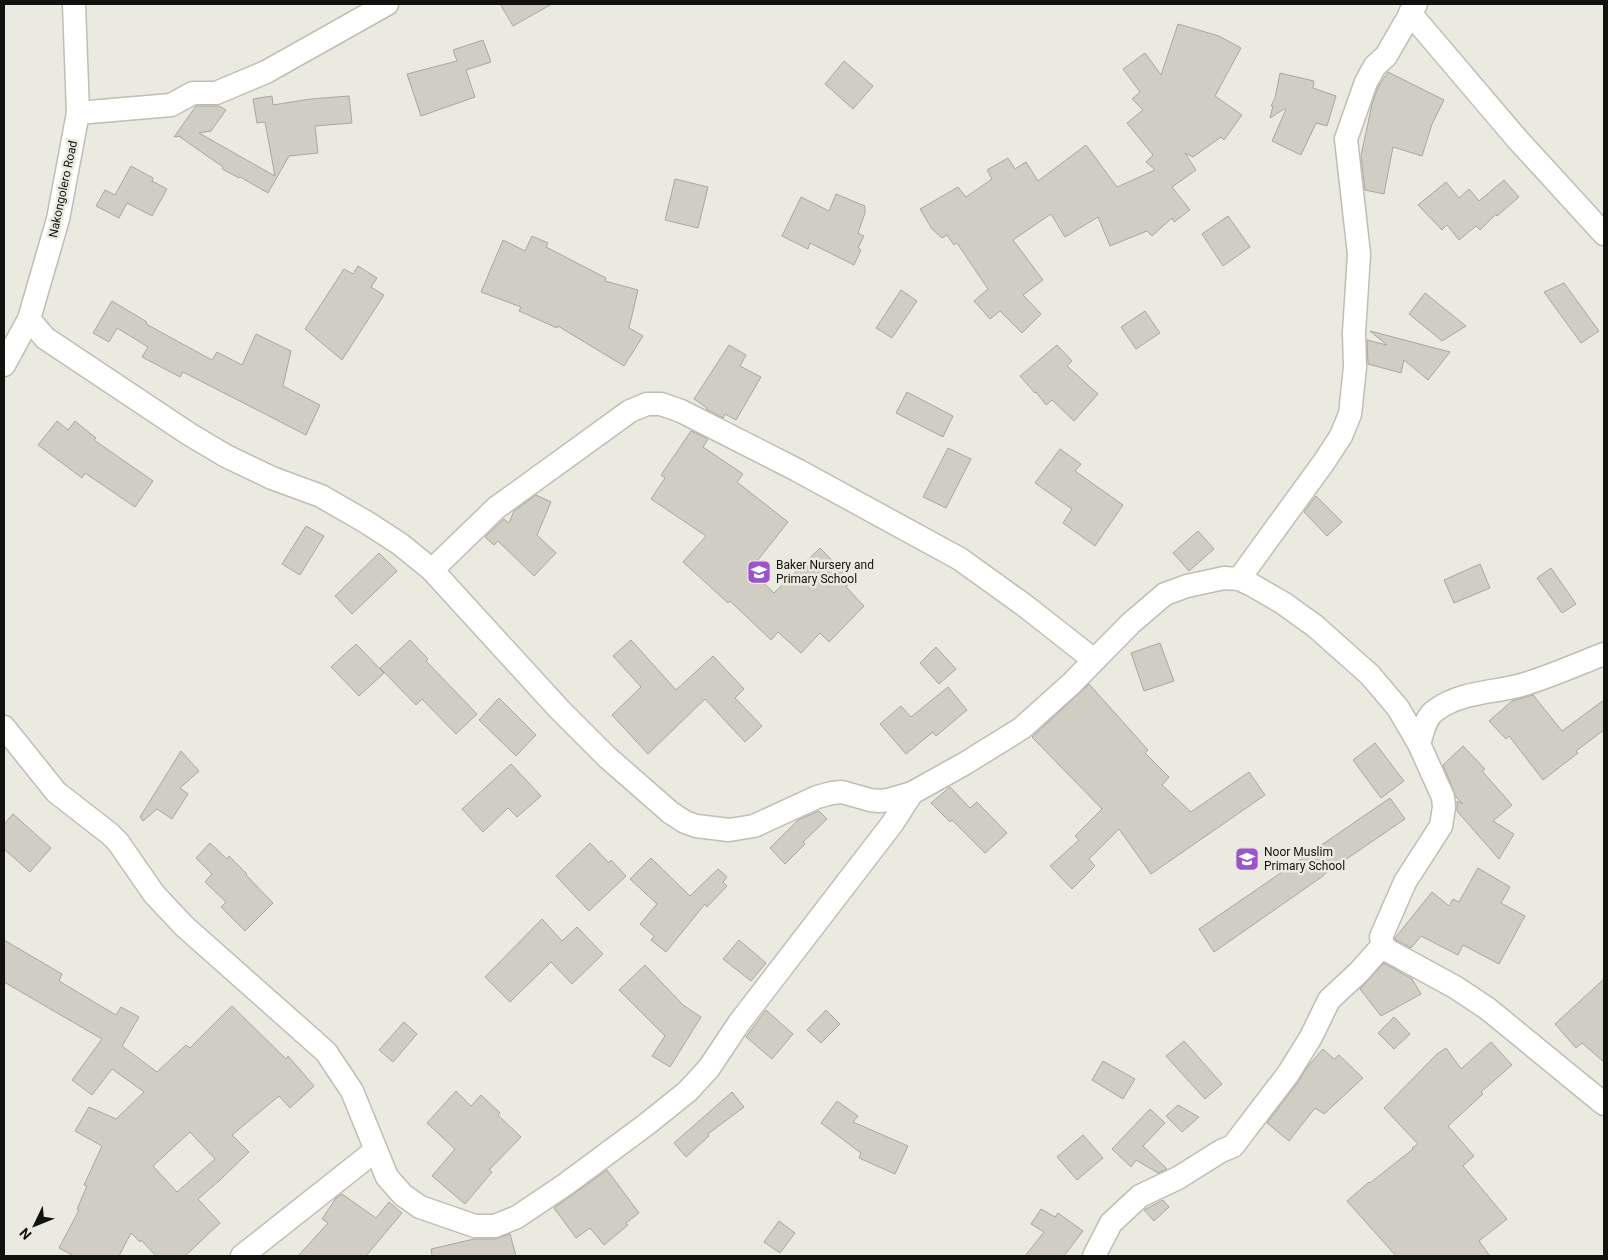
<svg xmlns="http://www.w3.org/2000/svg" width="1608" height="1260" viewBox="0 0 1608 1260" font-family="Roboto,sans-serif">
<rect width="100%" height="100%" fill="#ebeae0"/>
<g fill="#cfcdc4" stroke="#a9a79f" fill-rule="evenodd">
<path d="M500,4H552L513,26Z"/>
<path d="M1178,24L1219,36L1241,48L1215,96L1242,115L1224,140L1221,137L1193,157L1185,153L1196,170L1172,187L1190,210L1174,222L1172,218L1152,236L1147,231L1110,246L1098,217L1065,237L1051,214L1013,240L1043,280L1023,295L1041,314L1022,333L1000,311L990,319L974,301L988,289L957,243L954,245L947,235L942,238L932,229L920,209L958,187L966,197L992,179L987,170L1008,158L1015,169L1026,162L1038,181L1086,145L1117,187L1155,170L1146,162L1153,155L1127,123L1143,110L1132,99L1140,92L1123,69L1145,53L1161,75Z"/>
<path d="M483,40L491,62L466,70L475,97L421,116L407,74L457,61L453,50Z"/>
<path d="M844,61L873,86L853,109L825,84Z"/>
<path d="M1388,72L1444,100L1432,124L1422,156L1393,147L1384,194L1365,190L1361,156L1372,104L1378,87Z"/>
<path d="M1280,73L1314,81L1313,88L1336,96L1327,126L1316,123L1301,155L1272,141L1286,109H1284L1270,118L1273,106H1271L1275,98Z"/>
<path d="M272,96L273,105L310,99L349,96L352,123L315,126L318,153L289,156L268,193L240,177L239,178L222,169L223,167L180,137L181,136L174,137L196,106H219L226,110L211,131L199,133L275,176L265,122L257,123L253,99Z"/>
<path d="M131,166L153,178L152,181L167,189L152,216L127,203L119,218L96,206L105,190L115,195Z"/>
<path d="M675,179L708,187L698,228L665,220Z"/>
<path d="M1504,180L1519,197L1497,216L1496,214L1480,230L1476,226L1459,240L1447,225L1442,230L1418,205L1446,182L1459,198L1469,189L1479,201Z"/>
<path d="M836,194L865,206V213L858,233L864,236L858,248L861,250L854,265L810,243L808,249L782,236L801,197L829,211Z"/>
<path d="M1228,216L1250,247L1223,266L1202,234Z"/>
<path d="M532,236L548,243L546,247L606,278L605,281L638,290L629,328L643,336L624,366L558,326L557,328L519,311L521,307L481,292L503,240L525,251Z"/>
<path d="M358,266L377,278L371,287L384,295L342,360L305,329L344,269L353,274Z"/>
<path d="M1564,283L1599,331L1581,343L1544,292Z"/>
<path d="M901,290L917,301L892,338L876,328Z"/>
<path d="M1425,293L1466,326L1442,341L1409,314Z"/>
<path d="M112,301L147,322L146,324L212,360L217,352L242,365L256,334L291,351L283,386L320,405L306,435L183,372L180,377L142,357L148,347L117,328L109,342L93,333Z"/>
<path d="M1145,311L1160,333L1136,349L1121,327Z"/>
<path d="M1370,331L1450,352L1428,380L1404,360L1401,373L1368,364L1367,340L1387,345Z"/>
<path d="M729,345L746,355L740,366L761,377L736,420L725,414L723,418L706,409L707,408L694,399Z"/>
<path d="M1057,345L1072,361L1067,366L1098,394L1074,421L1052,400L1046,405L1036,392L1035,393L1020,376Z"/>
<path d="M907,392L953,416L943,437L896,413Z"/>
<path d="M57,421L68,430L75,421L96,438L94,440L153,481L135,507L85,473L82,478L38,445Z"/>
<path d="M691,431L708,439L703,447L743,474L737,482L788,522L750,570L774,593L820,548L852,581L846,587L864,606L829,642L820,633L801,653L778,632L771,640L730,601L728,603L683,562L706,536L651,499L665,478L661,475Z"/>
<path d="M948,448L971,459L946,508L923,497Z"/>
<path d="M1060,449L1081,464L1075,471L1123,505L1095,546L1063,523L1072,509L1035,483Z"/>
<path d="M536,495L551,502L537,535L556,553L534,576L498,541L494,545L485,537L504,519L509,523L514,511Z"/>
<path d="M1316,496L1342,522L1327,536L1304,512Z"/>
<path d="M306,526L324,536L300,575L282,564Z"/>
<path d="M1198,531L1214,549L1189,571L1173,553Z"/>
<path d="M379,553L397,571L352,614L335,596Z"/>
<path d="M1480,564L1490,588L1454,603L1444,580Z"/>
<path d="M1551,568L1576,604L1562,613L1537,578Z"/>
<path d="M410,640L428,659L426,661L477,714L456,734L422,699L416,705L380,668Z"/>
<path d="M631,640L676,690L713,656L744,689L735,698L762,726L745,742L705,699L648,754L612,715L641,687L613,656Z"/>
<path d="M1160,643L1174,681L1144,691L1131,653Z"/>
<path d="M356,644L384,673L359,696L331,667Z"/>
<path d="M936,647L956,669L939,684L920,663Z"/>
<path d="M1089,684L1148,750L1145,753L1169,777L1162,785L1191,812L1249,772L1265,795L1151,874L1119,829L1089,859L1095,866L1072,889L1050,866L1079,840L1075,836L1102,809L1032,737Z"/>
<path d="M948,687L967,710L936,736L933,732L906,754L880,724L901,706L911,717Z"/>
<path d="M1533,695L1562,731L1604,700V730L1576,751L1578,753L1543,780L1509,736L1506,739L1489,721L1512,701Z"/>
<path d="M499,698L536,735L516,756L479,720Z"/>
<path d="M1375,743L1404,781L1381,798L1353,760Z"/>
<path d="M1463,746L1485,769L1482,771L1512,805L1493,821L1514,834L1499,859L1457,811V801L1463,804L1456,797L1443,765Z"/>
<path d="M181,751L199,771L180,788L188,794L172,819L157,809L143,821L140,817Z"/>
<path d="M511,764L541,796L517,817L508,808L483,832L462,809Z"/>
<path d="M950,787L970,808L977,802L1007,833L985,853L952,820L950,822L931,803Z"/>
<path d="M1390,798L1405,819L1323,875V876L1214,952L1199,929Z"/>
<path d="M819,811L827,819L803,842L805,844L785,864L770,848L798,820Z"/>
<path d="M13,814L51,848L30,872L4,849V824Z"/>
<path d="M210,843L227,859L229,856L247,874L246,875L273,903L245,931L221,907L226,902L205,882L212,874L196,858Z"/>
<path d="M590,843L609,863L611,860L626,876L589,911L556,876Z"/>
<path d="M651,858L690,896L718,869L727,877L723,882L727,886L707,907L705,904L666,952L651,940L654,936L640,924L657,904L630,879Z"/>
<path d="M1478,868L1510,887L1501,903L1525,916L1499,964L1463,945L1458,955L1421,936L1411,948L1396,940L1395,938L1432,892L1449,906L1453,899L1459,902Z"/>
<path d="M542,919L562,941L577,927L603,954L572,984L551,962L510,1002L485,977Z"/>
<path d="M4,940L62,974L59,981L116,1015L121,1007L139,1017L122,1046L157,1072L186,1045L190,1048L232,1006L286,1059L288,1056L314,1086L290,1108L279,1096L232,1135L249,1152L220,1180L198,1199L220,1223L185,1256H156L141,1240L140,1242L131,1233L119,1256H74L59,1248L79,1210L77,1209L87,1186L84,1185L102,1146L75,1131L89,1107L116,1119L144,1092L112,1069L92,1095L72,1080L102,1039L4,982ZM190,1132L215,1159L177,1192L153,1166Z"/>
<path d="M739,940L766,963L751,981L723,959Z"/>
<path d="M1384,963L1412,979L1421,994L1381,1016L1360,989Z"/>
<path d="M645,965L683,1005L701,1017L670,1067L652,1056L665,1036L619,990Z"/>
<path d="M1604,979V1062L1582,1043L1576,1048L1555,1024Z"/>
<path d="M766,1010L793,1034L772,1059L746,1037Z"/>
<path d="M826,1010L840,1024L821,1043L807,1030Z"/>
<path d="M1394,1017L1410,1034L1394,1049L1378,1033Z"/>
<path d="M404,1022L417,1034L393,1062L379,1050Z"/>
<path d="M1184,1041L1222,1084L1205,1099L1166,1056Z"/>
<path d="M1491,1042L1512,1065L1481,1092L1483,1094L1448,1126L1474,1156L1463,1166L1507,1219L1479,1241L1490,1256H1396L1347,1201L1369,1182L1370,1183L1413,1149L1412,1148L1418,1144L1384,1108L1437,1054L1446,1048L1461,1069Z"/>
<path d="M1323,1049L1334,1059L1339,1055L1363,1078L1324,1114L1315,1108L1289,1141L1267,1123L1298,1082L1308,1066Z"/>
<path d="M1103,1061L1135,1079L1123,1099L1092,1080Z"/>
<path d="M456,1091L471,1106L481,1095L500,1113L498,1115L521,1137L489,1170L492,1172L465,1204L432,1176L455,1149L427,1123Z"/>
<path d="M732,1092L744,1107L708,1134L709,1136L686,1157L674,1143Z"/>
<path d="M837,1101L858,1116L853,1122L908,1146L895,1174L859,1158L861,1153L821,1123Z"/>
<path d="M1178,1105L1199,1117L1182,1132L1166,1116Z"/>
<path d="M1150,1109L1165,1123L1143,1146L1167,1169L1158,1173L1136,1160L1131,1167L1112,1149Z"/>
<path d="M1083,1135L1103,1158L1077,1180L1057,1157Z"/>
<path d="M607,1170L639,1213L626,1223L628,1225L604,1245L590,1228L576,1238L554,1208Z"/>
<path d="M342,1194L376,1218L389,1202L402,1213L366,1256H298L328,1223L322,1219L336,1198Z"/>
<path d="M1163,1200L1169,1207L1154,1221L1144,1210Z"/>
<path d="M1041,1209L1055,1217L1058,1213L1083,1231L1064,1256H1025L1044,1232L1031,1224Z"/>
<path d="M779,1221L795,1233L780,1253L764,1242Z"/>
<path d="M510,1234L516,1256H432L431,1249L474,1239H495Z"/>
</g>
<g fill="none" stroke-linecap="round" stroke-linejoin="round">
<g stroke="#bfbeb4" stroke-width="25">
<g id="minor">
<path d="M1410,13L1518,140L1604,234"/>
<path d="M78,113L171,105L193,93H216L266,72L387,4"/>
<path d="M29,319L45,338L189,434L226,456L272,478L321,496L366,522L400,544L432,570L559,709L607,757L671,813L685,822L696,826L729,830L754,826L817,797L832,793L842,792L870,800L879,801L888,800L912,793L964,764L1022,728L1071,684L1131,623L1165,594L1187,586L1224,578L1239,579L1250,584L1283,603L1315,626L1370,675L1398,708L1419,744L1443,797L1444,807L1441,826L1405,882L1381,937L1383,945L1387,950L1455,987L1488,1009L1604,1104"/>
<path d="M4,365L29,319L58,219L78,113L74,4"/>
<path d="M432,570L496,508L630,411L647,404H661L681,411L797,470L960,559L1024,605L1094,660"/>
<path d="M1239,579L1324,462L1341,436L1350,414L1355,367L1354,333L1359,254L1346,139L1366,82L1375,66L1386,56L1416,4"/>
<path d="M4,727L56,792L110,834L118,842L154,894L184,926L326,1052L352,1091L387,1177L403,1195L420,1207L475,1226H495L517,1217L566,1184L647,1124L688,1091L709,1068L739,1023L892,824L912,793"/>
<path d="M1419,744C1423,732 1425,717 1436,710C1461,691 1496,693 1525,684C1551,676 1578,664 1604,654"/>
<path d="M242,1256L376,1150"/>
<path d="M1094,1256L1111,1223L1140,1196L1178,1178L1221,1151L1233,1146L1288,1074L1311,1037L1329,1000L1359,972L1383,945"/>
</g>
</g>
<use href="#minor" stroke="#fff" stroke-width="22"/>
</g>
<defs>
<g id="school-square" transform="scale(1.25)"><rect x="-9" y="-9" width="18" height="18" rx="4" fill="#9c55c9" stroke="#ebeae0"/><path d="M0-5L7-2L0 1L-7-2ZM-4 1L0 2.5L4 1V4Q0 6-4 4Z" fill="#fff"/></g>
</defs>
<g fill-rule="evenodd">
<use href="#school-square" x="759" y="572"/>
<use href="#school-square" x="1247" y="859"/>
</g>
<g text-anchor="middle" stroke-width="5" stroke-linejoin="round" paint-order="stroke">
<g font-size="12" fill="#11110e" stroke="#ebeae0">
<text transform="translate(63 189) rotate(-78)" y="4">Nakongolero Road</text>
</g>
<g font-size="12" fill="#11110e" stroke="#ebeae0" text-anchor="start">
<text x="776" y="569">Baker Nursery and<tspan x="776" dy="14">Primary School</tspan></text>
<text x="1264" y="856">Noor Muslim<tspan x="1264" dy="14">Primary School</tspan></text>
</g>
</g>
<rect width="1608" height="1260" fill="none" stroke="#11110e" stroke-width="10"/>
<g transform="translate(35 1225) rotate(227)" stroke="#ebeae0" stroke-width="4" paint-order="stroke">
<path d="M0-4L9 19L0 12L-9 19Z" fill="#11110e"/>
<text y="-8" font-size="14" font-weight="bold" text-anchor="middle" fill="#11110e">N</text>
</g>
</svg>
